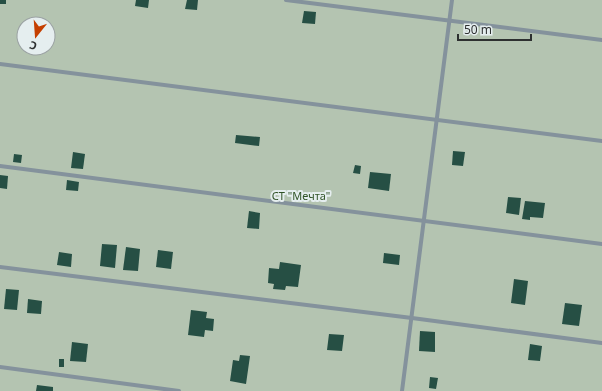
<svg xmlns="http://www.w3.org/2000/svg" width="602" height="391" viewBox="0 0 602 391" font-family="'Noto Sans',sans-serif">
<rect width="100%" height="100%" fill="#e5eeef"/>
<path fill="#b4c4b1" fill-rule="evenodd" d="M0,0H602V391H0ZM24,24H48V48H24Z"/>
<g fill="#264f44">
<rect x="0" y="0" width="6" height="4"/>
<path d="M136,0H149L148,8L135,6Z"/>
<path d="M187,0H198L197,10L185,9Z"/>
<path d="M304,11L316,12L315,24L302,23Z"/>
<path d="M236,135L260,137L259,146L235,143Z"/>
<path d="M453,151L465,152L463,166L452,165Z"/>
<path d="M73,152L85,154L83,169L71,168Z"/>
<path d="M14,154L22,155L21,163L13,162Z"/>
<path d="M355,165L361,166L360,174L353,173Z"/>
<path d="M370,172L391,174L389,191L368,188Z"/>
<path d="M0,175L8,176L7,189L0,188Z"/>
<path d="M67,180L79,182L78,191L66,190Z"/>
<path d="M508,197L521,198L519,215L506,213Z"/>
<path d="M525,201L545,203L543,218L530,217V220L522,219Z"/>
<path d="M249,211L260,213L259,229L247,228Z"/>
<path d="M102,244L117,245L115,268L100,266Z"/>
<path d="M126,247L140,249L138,271L123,270Z"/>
<path d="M158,250L173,252L171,269L156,267Z"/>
<path d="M59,252L72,254L71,267L57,265Z"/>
<path d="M384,253L400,255L399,265L383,263Z"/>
<path d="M280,262L301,265L298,287L286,286L285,290L273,289L274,284L268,283L269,268L279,269Z"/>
<path d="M514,279L528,281L525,305L511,303Z"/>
<path d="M6,289L19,290L17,310L4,309Z"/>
<path d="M28,299L42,301L41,314L27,313Z"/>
<path d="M565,303L582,305L579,326L562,324Z"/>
<path d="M191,310L207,312L206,318L214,319L213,331L205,330L204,337L188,335Z"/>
<path d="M420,331L435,332V352L419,351Z"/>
<path d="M329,334L344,335L342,351L327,350Z"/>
<path d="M72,342L88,344L86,362L70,361Z"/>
<path d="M530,344L542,346L540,361L528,360Z"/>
<path d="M240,355L250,356L246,384L230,381L233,360L239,361Z"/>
<rect x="59" y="359" width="5" height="8"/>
<path d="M430,377L438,378L436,389L429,388Z"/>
<path d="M37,385L53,387V391H36Z"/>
</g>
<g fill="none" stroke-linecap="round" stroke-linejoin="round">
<g stroke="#84929c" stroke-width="4">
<path d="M286,0L602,40"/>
<path d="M0,64L602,141"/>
<path d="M0,166L602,244"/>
<path d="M0,267L412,318L602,343"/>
<path d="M0,367L179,391"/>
<path d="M402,391L452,0"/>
</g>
</g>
<g text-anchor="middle" stroke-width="4" stroke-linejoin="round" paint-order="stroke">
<g font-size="11" fill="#305327" stroke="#e5eeef">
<text x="301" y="200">СТ "Мечта"</text>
</g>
</g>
<g transform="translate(36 36) rotate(197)"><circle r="19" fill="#e5eeef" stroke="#9ba2a3"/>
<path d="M0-3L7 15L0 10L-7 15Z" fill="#c53f00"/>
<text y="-6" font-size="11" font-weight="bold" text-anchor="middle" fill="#2d3030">С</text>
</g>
<path d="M458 34v6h73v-6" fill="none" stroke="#2d3030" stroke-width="2"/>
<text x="464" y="34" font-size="12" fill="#2d3030" stroke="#e5eeef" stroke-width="3" paint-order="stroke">50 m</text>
</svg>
